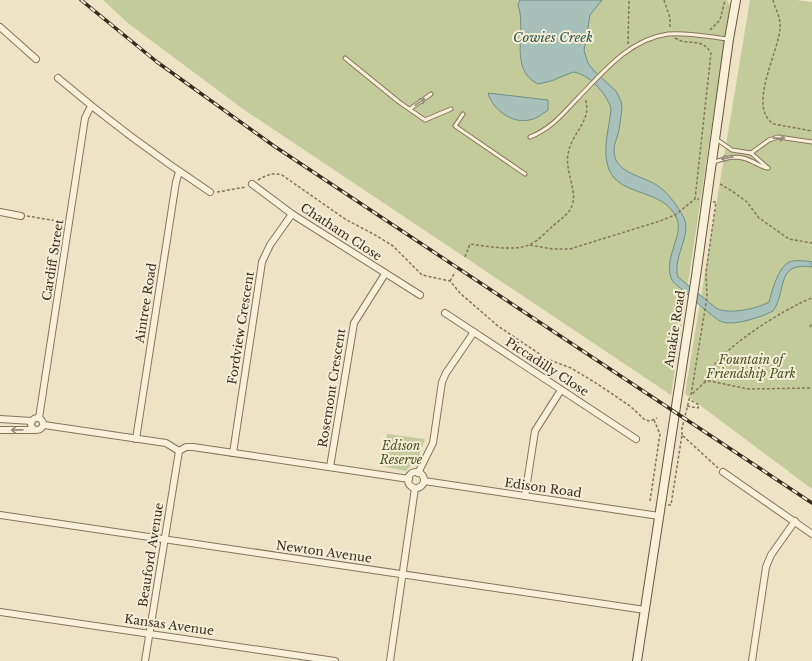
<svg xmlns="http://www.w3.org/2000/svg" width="812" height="661" viewBox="0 0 812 661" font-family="'Libre Baskerville',serif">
<rect width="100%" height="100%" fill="#ede3c5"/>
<g fill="#c2cb99">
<path d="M103,0H727L730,6L671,395L243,109L129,24Z"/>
<path d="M750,0H796L812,2V489L685,394Z"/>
<path d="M387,434L425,439L418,457L406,471L381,466Z"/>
</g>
<g fill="#a7c0ba" stroke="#6e8f88">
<path d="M520,0H602L590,15L584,51L588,63L593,70L616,91L621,101L622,107C621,116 620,126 618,134C617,139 614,144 614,149C613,172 639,175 655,184C666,190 678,206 684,218C692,235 672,258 678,277L716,308C727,315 757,309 769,302C772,291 779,262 793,261C799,260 806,261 812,262V267C775,261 787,292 773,311C762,317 734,326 722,322C713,318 683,290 673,282C661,260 684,237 677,219C664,186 614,199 607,163C603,145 610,125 611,108C606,93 589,74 573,72L551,81L538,84C508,70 527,29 518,5Z"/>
<path d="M488,93L548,100V110C542,114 537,119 529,120C512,124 492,109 488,93Z"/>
</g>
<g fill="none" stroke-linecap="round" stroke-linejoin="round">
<g stroke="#87755c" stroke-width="5">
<g id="lane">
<path d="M345,58L399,102L425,120L451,109"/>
<path d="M410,109L431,94"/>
<path d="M463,114L455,126L525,174"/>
<path d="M530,137C550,129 561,116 575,101C602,74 627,40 668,34C687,32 709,37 729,39"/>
<path d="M716,139L732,150L751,153L768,168"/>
<path d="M751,153L769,140L778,137L812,142"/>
<path d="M714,162C726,158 738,154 751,161C758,164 761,167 768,168"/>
</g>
</g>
<g stroke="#87755c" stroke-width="8">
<g id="street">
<path d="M0,27L36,59"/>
<path d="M58,78C106,119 157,157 210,192"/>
<path d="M252,184L292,214L420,295"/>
<path d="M0,212L21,216"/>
<path d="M445,313L636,439"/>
<circle cx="37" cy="424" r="6"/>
<path d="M39,418L85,118L91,106"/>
<path d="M0,419L32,421"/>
<path d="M44,425L166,443L179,451L145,661"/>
<path d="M0,430H34"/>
<path d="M136,439L176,182L179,172"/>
<path d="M179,451L186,447H193L409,479"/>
<path d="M233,453L262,262L270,245L292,214"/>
<path d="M330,467L354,323L385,274"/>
<path d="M723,472L812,534"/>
<circle cx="416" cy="480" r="8"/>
<path d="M418,473L433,443L442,382L446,373L474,332"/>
<path d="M424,481L659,516"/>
<path d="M525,496L535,431L561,390"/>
<path d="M0,515L645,610"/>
<path d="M0,612L335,661"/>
<path d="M390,661L415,488"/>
<path d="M752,661L766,567L771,555L795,521"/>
</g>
</g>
<g stroke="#69563f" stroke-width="10">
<path id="secondary" d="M637,661L696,276L729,39L736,0"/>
</g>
<g stroke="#87755c" stroke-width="1.5" stroke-dasharray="3 2" stroke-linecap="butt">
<path d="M664,0L670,18V28"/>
<path d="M773,0C775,9 781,17 780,27C780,50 746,108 774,124L812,131"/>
<path d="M710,30L720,20L725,0"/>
<path d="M675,38C689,47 701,36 711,53L695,199H699"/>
<path d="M628,44L629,0"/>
<path d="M258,180C267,175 272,172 282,175L345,219L377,236L393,246L422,275L450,281L461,294L498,326L547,359L571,368L596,383L630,406L645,420L650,421L657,418"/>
<path d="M720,184L732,191L747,202L759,218L789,239L812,243"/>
<path d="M217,192L246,187"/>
<path d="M713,202H716L706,272L707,297L691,395L705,382L710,381L748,389L812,388"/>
<path d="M27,216L63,222"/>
<path d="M530,245L552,249H570L660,221L675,215L695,199"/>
<path d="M465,257L470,244C486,246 516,252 531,244C539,240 547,231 554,225C562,218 571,213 573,202C576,190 565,169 568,154C572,131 593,121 585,98"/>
<path d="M450,281L455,272"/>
<path d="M810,327L812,323"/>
<path d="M705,382C710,354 785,308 812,298"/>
<path d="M687,406L698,408L699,405L689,399"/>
<path d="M682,435V428L690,396"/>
<path d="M650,501L660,434L654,420"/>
<path d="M668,505H671L682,435L718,468"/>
</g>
<use href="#lane" stroke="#f8f0d8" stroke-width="3"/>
<use href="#street" stroke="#f8f0d8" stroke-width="6"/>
<use href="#secondary" stroke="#f8f0d8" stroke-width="8"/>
<g stroke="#382c1f" stroke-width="3.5">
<path id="rail" d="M81,0L157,62L274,146L812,503"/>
</g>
<use href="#rail" stroke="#f5edd5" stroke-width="2" stroke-dasharray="6" stroke-linecap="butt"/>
</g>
<defs><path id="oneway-shaft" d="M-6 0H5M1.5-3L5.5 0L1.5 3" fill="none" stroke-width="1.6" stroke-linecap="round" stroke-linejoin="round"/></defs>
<g stroke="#988e7c">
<use href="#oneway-shaft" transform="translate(420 102) rotate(-35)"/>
<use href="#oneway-shaft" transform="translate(779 138) rotate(-1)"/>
<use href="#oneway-shaft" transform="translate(727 158) rotate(169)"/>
<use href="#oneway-shaft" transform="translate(17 430) rotate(179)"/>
</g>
<g text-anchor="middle" stroke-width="4" stroke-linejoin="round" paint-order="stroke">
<g font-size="12" fill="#382c1f" stroke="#f5edd5">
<text transform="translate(341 232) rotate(33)" y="4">Chatham Close</text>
<text transform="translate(53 260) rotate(-81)" y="4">Cardiff Street</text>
<text transform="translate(146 303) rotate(-81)" y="4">Aintree Road</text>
<text transform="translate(241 328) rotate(-81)" y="4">Fordview Crescent</text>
<text transform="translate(675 329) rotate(-81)" y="4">Anakie Road</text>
<text transform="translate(547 367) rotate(33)" y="4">Piccadilly Close</text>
<text transform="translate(332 388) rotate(-81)" y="4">Rosemont Crescent</text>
<text transform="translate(543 488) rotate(8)" y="4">Edison Road</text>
<text transform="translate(324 552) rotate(8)" y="4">Newton Avenue</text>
<text transform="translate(151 555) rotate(-81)" y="4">Beauford Avenue</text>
<text transform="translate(169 625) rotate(8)" y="4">Kansas Avenue</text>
</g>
<g font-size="12" font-style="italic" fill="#465426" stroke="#f5edd5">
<text x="751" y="364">Fountain of<tspan x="751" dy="14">Friendship Park</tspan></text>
<text x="401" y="450">Edison<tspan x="401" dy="14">Reserve</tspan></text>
</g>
<g font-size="13" font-style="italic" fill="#2f5757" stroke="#f5edd5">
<text x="553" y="42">Cowies Creek</text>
</g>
</g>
</svg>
